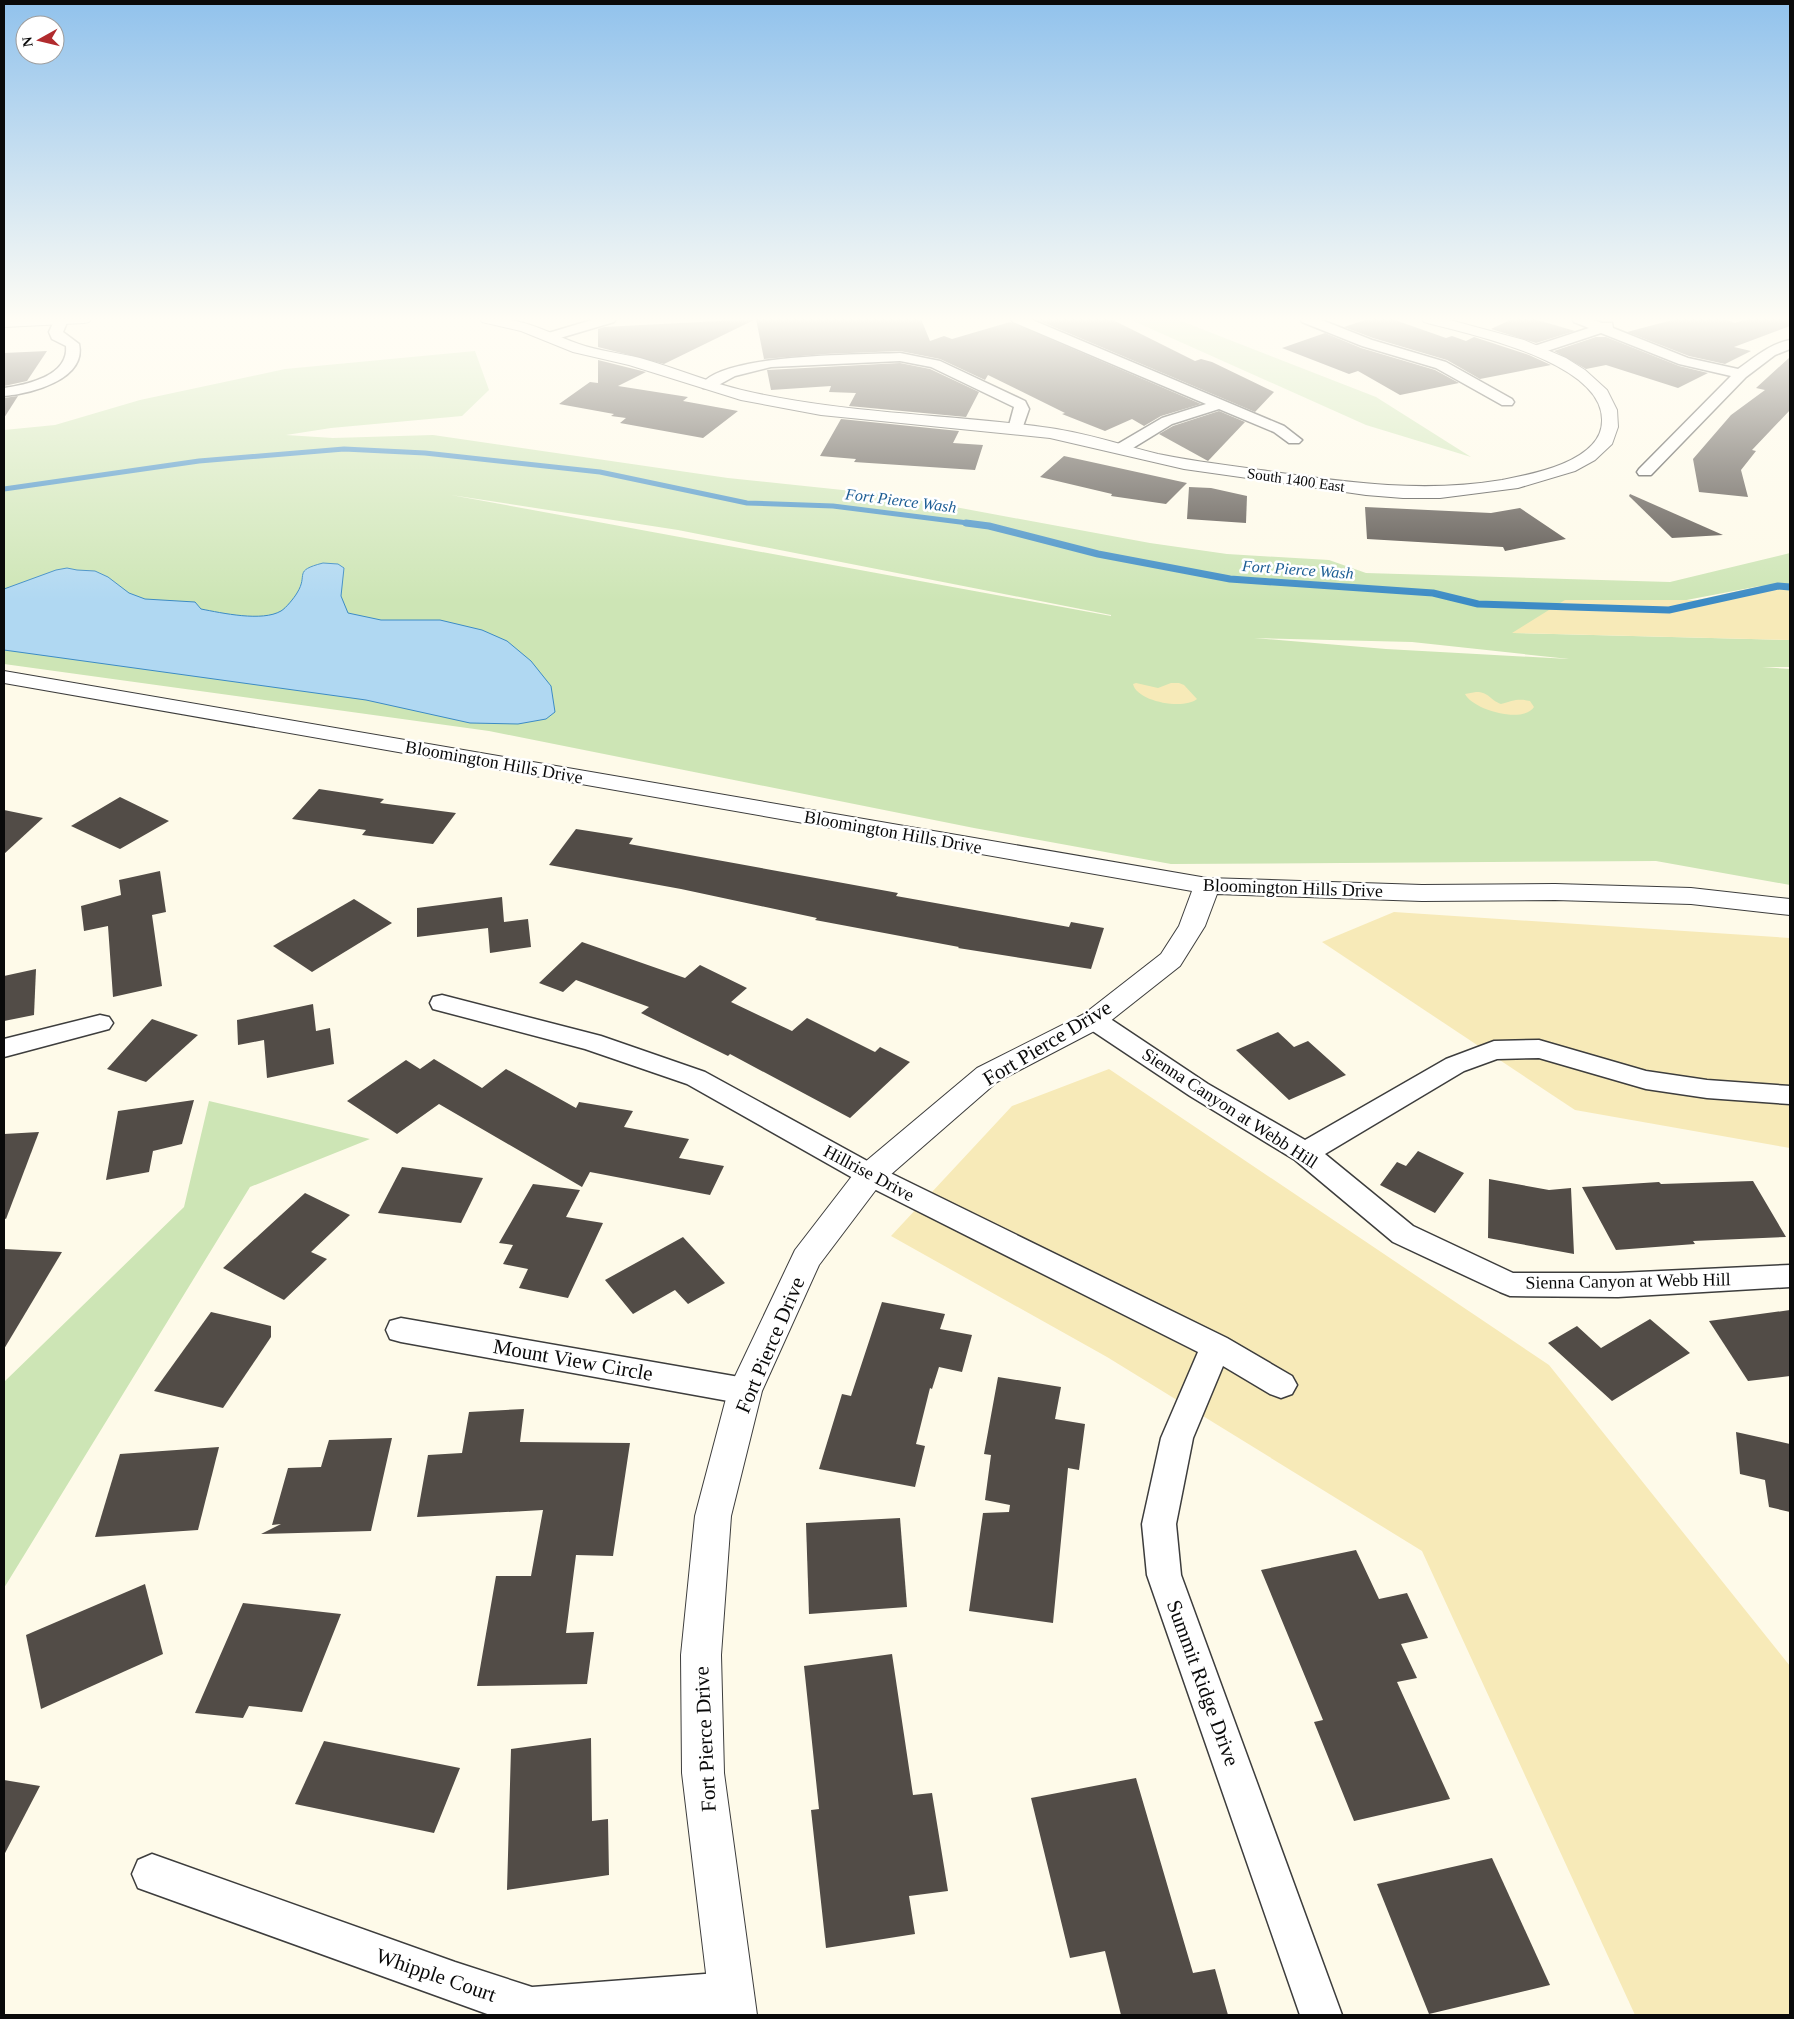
<svg xmlns="http://www.w3.org/2000/svg" width="1794" height="2019" viewBox="0 0 1794 2019" font-family="Georgia,serif">
<rect width="100%" height="100%" fill="#fefae9"/>
<g fill="#cde5b5" fill-rule="evenodd">
<path d="M1129,319H1176L1376,397L1471,457L1366,425Z"/>
<path d="M475,351L489,390L462,416L331,428L286,435L333,438L433,435L728,478L890,495L1150,543L1227,554L1329,560L1366,573L1670,582L1790,553V590L1760,586L1514,633L1790,640V667H1762L1790,669V885L1656,861L1171,864L974,828L489,731L4,664V430L55,425L140,400L285,369ZM451,495L678,530L1111,615V616ZM1254,638L1412,642L1569,659L1386,649Z"/>
<path d="M209,1101L370,1139L250,1187L4,1588V1382L184,1207Z"/>
</g>
<g fill="#f7eab8">
<path d="M1760,586L1790,590V640L1512,633L1565,600H1697Z"/>
<path d="M1136,683L1158,688L1171,683H1179L1184,685L1197,699C1184,710 1137,702 1133,684Z"/>
<path d="M1476,692C1489,692 1490,700 1501,704C1512,701 1518,698 1530,701L1534,707C1523,724 1473,710 1465,694Z"/>
<path d="M1394,912L1790,938V1148L1575,1110L1322,942Z"/>
<path d="M1109,1069L1549,1365L1790,1666V2015H1635L1422,1551L1107,1357L891,1236L1012,1106Z"/>
</g>
<path fill="#b0d8f2" stroke="#3c8bc5" d="M323,563L338,564L344,568L341,596L348,613L381,620H440L482,630L507,641L531,661L551,686L555,712L546,719L518,724L470,723L366,700L4,650V589L56,570L67,568L77,570L95,571L108,577L129,593L145,599L195,602L201,609C222,613 262,622 281,611C286,608 294,598 297,593C309,574 292,571 323,563Z"/>
<g fill="none" stroke-linecap="round" stroke-linejoin="round">
<path stroke="#3c8bc5" stroke-width="5" d="M4,489L199,461L344,449L425,453L600,472L747,503L833,506L976,524"/>
<path stroke="#3c8bc5" stroke-width="7" d="M966,523L989,526L1098,554L1230,579L1433,593L1478,604L1669,610L1778,586L1790,587"/>
</g>
<g fill="#524c47">
<path d="M756,319H921L930,341L944,336L952,339L1010,322L1201,404L1161,416L1144,426L1132,419L1105,431L1062,414L1065,413L988,375L985,380L940,359L900,351L825,354L764,359L756,319L664,364L598,347V329L604,327Z"/>
<path d="M1035,319H1111L1195,361L1201,359L1212,362L1274,392L1255,412Z"/>
<path d="M1368,319H1392L1446,338L1452,336L1466,341L1474,337L1529,355L1551,365L1480,379L1447,360L1373,338L1344,327Z"/>
<path d="M1512,319H1534L1575,331L1536,343L1491,329Z"/>
<path d="M1676,319H1724L1735,323L1747,319H1790V326L1734,347L1751,351L1725,364L1689,356L1627,332Z"/>
<path d="M1325,333L1361,348L1435,370L1459,383L1400,395L1358,371L1349,374L1282,348Z"/>
<path d="M1596,337H1606L1679,366L1708,373L1678,388L1606,365L1586,369L1554,351Z"/>
<path d="M47,351L27,381L4,386V353Z"/>
<path d="M1790,357V410L1752,450L1756,451L1741,470L1748,497L1699,492L1693,459L1731,415L1765,390L1756,388Z"/>
<path d="M598,360L646,372L618,386L688,397L683,401L738,411L703,438L620,423L626,418L611,416L614,414L559,404L590,382L598,383Z"/>
<path d="M900,363L930,369L979,392L966,417L849,406L856,393L829,392L831,386L771,390L767,370Z"/>
<path d="M18,396L4,418V398Z"/>
<path d="M1219,411L1245,422L1208,461L1159,434L1173,426Z"/>
<path d="M841,419L959,431L953,443L983,445L975,470L854,462L856,459L820,456Z"/>
<path d="M1064,456L1187,483L1166,504L1111,496L1112,494L1040,477Z"/>
<path d="M1189,487L1211,488L1247,496L1246,523L1187,519Z"/>
<path d="M1630,494L1723,535L1672,538L1629,496Z"/>
<path d="M1365,507L1491,513L1520,508L1566,539L1505,551L1503,547L1367,539Z"/>
<path d="M319,789L384,799L380,803L456,813L433,844L362,835L366,830L292,819Z"/>
<path d="M120,797L169,821L120,849L71,826Z"/>
<path d="M4,810L43,818L4,854Z"/>
<path d="M576,829L633,838L629,844L898,893L896,896L1069,927L1071,922L1104,928L1091,969L958,948L959,947L815,920L817,918L681,889L549,865Z"/>
<path d="M160,871L166,912L152,915L162,986L113,997L108,926L84,931L81,906L121,895L119,880Z"/>
<path d="M502,897L504,922L528,919L531,947L490,953L488,928L417,937V908Z"/>
<path d="M354,899L392,923L312,972L273,946Z"/>
<path d="M582,942L685,978L700,965L747,988L731,1002L792,1031L807,1018L875,1052L880,1047L910,1062L850,1118L730,1054L728,1056L641,1013L649,1007L576,980L563,992L539,983Z"/>
<path d="M36,969L34,1015L4,1021V976Z"/>
<path d="M313,1004L316,1031L330,1028L334,1064L267,1078L264,1040L238,1045L237,1020Z"/>
<path d="M152,1019L198,1035L146,1082L107,1069Z"/>
<path d="M1278,1032L1294,1047L1308,1041L1346,1075L1289,1100L1236,1050Z"/>
<path d="M434,1059L482,1088L506,1069L576,1108L579,1102L633,1111L624,1127L689,1139L679,1158L724,1166L710,1195L590,1172L582,1187L439,1104L397,1134L347,1101L406,1060L420,1069Z"/>
<path d="M194,1100L182,1144L153,1151L149,1172L106,1180L118,1111Z"/>
<path d="M39,1132L6,1219L4,1218V1134Z"/>
<path d="M1418,1151L1464,1173L1435,1213L1380,1185L1397,1162L1406,1166Z"/>
<path d="M402,1167L483,1178L461,1223L378,1213Z"/>
<path d="M1489,1179L1549,1190L1571,1188L1574,1254L1488,1238Z"/>
<path d="M1753,1181L1786,1237L1693,1241L1695,1244L1616,1250L1582,1187L1659,1182L1661,1184Z"/>
<path d="M533,1184L580,1190L566,1217L603,1223L568,1298L519,1288L528,1269L503,1264L513,1245L499,1243Z"/>
<path d="M305,1193L350,1215L311,1252L327,1259L284,1300L223,1268Z"/>
<path d="M683,1237L725,1283L688,1304L675,1290L633,1314L605,1280Z"/>
<path d="M4,1249L62,1252L4,1349Z"/>
<path d="M882,1302L945,1314L940,1329L972,1335L962,1372L939,1367L932,1389L930,1388L916,1444L925,1446L915,1487L819,1469L842,1394L851,1396Z"/>
<path d="M1790,1310V1376L1748,1381L1709,1321Z"/>
<path d="M211,1312L271,1326V1337L223,1408L154,1391Z"/>
<path d="M1650,1319L1690,1353L1612,1401L1548,1343L1577,1326L1601,1348Z"/>
<path d="M998,1377L1061,1387L1055,1419L1085,1424L1079,1470L1068,1468L1053,1623L969,1611L983,1513L1009,1512L1010,1505L985,1500L991,1455L984,1454Z"/>
<path d="M524,1409L520,1442L630,1443L613,1556L576,1555L566,1633L594,1632L587,1684L477,1686L496,1576H531L543,1510L417,1517L428,1455L462,1453L469,1412Z"/>
<path d="M1736,1432L1790,1444V1512L1769,1507L1765,1480L1740,1474Z"/>
<path d="M392,1438L371,1531L261,1534L281,1524L272,1525L288,1468L321,1467L329,1440Z"/>
<path d="M219,1447L198,1530L95,1537L120,1454Z"/>
<path d="M900,1518L907,1607L809,1614L806,1523Z"/>
<path d="M1356,1550L1379,1599L1407,1593L1428,1638L1401,1644L1417,1678L1397,1682L1450,1799L1354,1821L1314,1722L1323,1720L1261,1570Z"/>
<path d="M145,1584L163,1654L41,1709L26,1635Z"/>
<path d="M243,1603L341,1614L302,1712L249,1706L243,1718L195,1713Z"/>
<path d="M892,1654L913,1795L932,1793L948,1891L909,1896L915,1934L826,1948L811,1810L819,1809L804,1666Z"/>
<path d="M591,1738L592,1821L608,1819L609,1875L507,1890L511,1749Z"/>
<path d="M324,1741L460,1768L434,1833L295,1804Z"/>
<path d="M1136,1778L1193,1973L1215,1969L1228,2015H1121L1105,1951L1070,1958L1031,1798Z"/>
<path d="M4,1780L40,1786L4,1855Z"/>
<path d="M1492,1858L1550,1985L1429,2014L1377,1884Z"/>
</g>
<g fill="none" stroke-linecap="round" stroke-linejoin="round">
<g stroke="#3d3d3d" stroke-width="3">
<g id="minor">
<path d="M55,319L68,320L63,332L79,344C87,380 29,394 4,396V388C26,385 69,376 66,346L52,339L49,332Z"/>
<path d="M595,319H616L614,322L550,341L543,337L545,334Z"/>
<path d="M1011,319H1030L1284,426L1302,440L1299,443H1289L1274,432L1219,409L1172,424L1128,451H1116L1114,448L1116,445L1162,418L1206,404L1013,322Z"/>
<path d="M1300,319H1319L1372,340L1446,362L1512,399L1514,402L1512,405H1502L1436,368L1362,346L1302,322Z"/>
<path d="M1572,319H1591L1602,323H1612L1613,328L1688,358L1738,369C1755,357 1770,344 1790,340V349L1775,355L1746,377L1651,475H1639L1637,472L1639,469L1731,376L1679,364L1601,333L1541,353H1531L1529,350L1531,347L1589,328L1574,322Z"/>
<path d="M900,353L940,361L1025,401L1029,409L1021,432H1011L1008,429L1014,407L931,367L900,361L771,367L735,376L713,388H703L701,385C723,353 860,355 900,353Z"/>
<path d="M442,995L601,1036L705,1072L880,1168L1227,1338L1292,1376L1297,1385L1292,1394L1281,1398L1270,1394L1223,1366L1193,1438L1176,1524L1181,1575L1342,2015H1300L1147,1575L1142,1524L1161,1438L1198,1352L860,1182L687,1084L585,1049L433,1009L430,1003L433,997Z"/>
<path d="M1094,1012L1103,1014L1208,1084L1305,1140L1446,1059L1494,1041L1539,1040L1646,1071L1707,1080L1790,1086V1104L1707,1098L1646,1089L1539,1058L1497,1059L1464,1071L1325,1154L1413,1226L1513,1273H1618L1790,1265V1287L1618,1297L1510,1296L1500,1292L1393,1242L1295,1160L1190,1096L1085,1026L1081,1020L1085,1014Z"/>
<path d="M100,1015L109,1017L113,1023L109,1029L4,1057V1039Z"/>
<path d="M401,1318L745,1378L756,1382L761,1391L756,1400L745,1404L401,1342L390,1339L386,1330L390,1321Z"/>
<path d="M152,1854L455,1962L532,1987L731,1972L746,1978L752,1993L746,2008L731,2014L490,2015L138,1888L132,1874L138,1860Z"/>
</g>
</g>
<g stroke="#3d3d3d" stroke-width="2">
<g id="tertiary">
<path d="M4,319H91L89,322L84,323L4,327Z"/>
<path d="M480,319C489,319 498,318 507,319C533,323 556,336 579,344C599,351 620,353 640,358C676,368 710,383 746,391C846,414 949,414 1050,428C1086,433 1122,445 1158,454C1196,462 1235,466 1274,472C1351,483 1425,493 1502,480C1522,476 1543,472 1562,464C1581,456 1602,443 1602,421C1604,361 1467,334 1424,322L1422,319H1446L1524,340L1566,358L1585,370L1607,390L1617,410L1618,427L1612,444L1595,460L1575,471L1518,488L1440,498H1403L1366,495L1184,469L1050,438L821,415L741,400L629,365L573,352L521,331L482,322Z"/>
<path d="M4,671L1207,878L1422,885L1555,884L1691,888L1790,899V915L1691,904L1555,900L1422,901L1217,894L1205,926L1180,966L1104,1026L997,1082L881,1183L819,1265L762,1391L731,1516L721,1655L724,1773L757,2015H711L682,1773L681,1655L695,1516L728,1391L795,1250L859,1167L977,1068L1084,1014L1161,954L1179,926L1192,891L4,683Z"/>
</g>
</g>
<use href="#minor" fill="#fff" fill-rule="evenodd"/>
<use href="#tertiary" fill="#fff" fill-rule="evenodd"/>
</g>
<linearGradient id="sky" x2="0" y2="1"><stop stop-color="#91c2ec"/><stop offset="0.53" stop-color="#fffdf5"/><stop offset="1" stop-color="#fffdf5" stop-opacity="0"/></linearGradient>
<rect width="1794" height="602" fill="url(#sky)"/>
<g text-anchor="middle" stroke-width="5" stroke-linejoin="round" paint-order="stroke">
<g font-size="15" fill="#0a0a0a" stroke="#fff">
<text transform="translate(1296 480) rotate(8)" y="5">South 1400 East</text>
</g>
<g font-size="16" font-style="italic" fill="#1c5d94" stroke="#fff">
<text transform="translate(901 500) rotate(7)" y="6">Fort Pierce Wash</text>
<text transform="translate(1298 569) rotate(4)" y="6">Fort Pierce Wash</text>
</g>
<g font-size="18" fill="#0a0a0a" stroke="#fff">
<text transform="translate(494 762) rotate(10)" y="6">Bloomington Hills Drive</text>
<text transform="translate(893 832) rotate(10)" y="6">Bloomington Hills Drive</text>
<text transform="translate(1293 888) rotate(2)" y="6">Bloomington Hills Drive</text>
<text transform="translate(1230 1108) rotate(33)" y="6">Sienna Canyon at Webb Hill</text>
<text transform="translate(869 1173) rotate(28)" y="6">Hillrise Drive</text>
<text transform="translate(1628 1281) rotate(-1)" y="6">Sienna Canyon at Webb Hill</text>
</g>
<g font-size="21" fill="#0a0a0a" stroke="#fff">
<text transform="translate(1047 1043) rotate(-31)" y="7">Fort Pierce Drive</text>
<text transform="translate(770 1345) rotate(-67)" y="7">Fort Pierce Drive</text>
<text transform="translate(573 1360) rotate(10)" y="7">Mount View Circle</text>
<text transform="translate(1203 1683) rotate(70)" y="7">Summit Ridge Drive</text>
<text transform="translate(705 1739) rotate(-93)" y="7">Fort Pierce Drive</text>
<text transform="translate(436 1975) rotate(19)" y="7">Whipple Court</text>
</g>
</g>
<rect width="1794" height="2019" fill="none" stroke="#0a0a0a" stroke-width="10"/>
<g transform="translate(40 40) rotate(262)"><circle r="24" fill="#ffffff" stroke="#9d9d9d"/>
<path d="M0-4L9 19L0 12L-9 19Z" fill="#b12b2e"/>
<text y="-8" font-size="14" font-weight="bold" text-anchor="middle" fill="#0a0a0a">N</text>
</g>
</svg>
